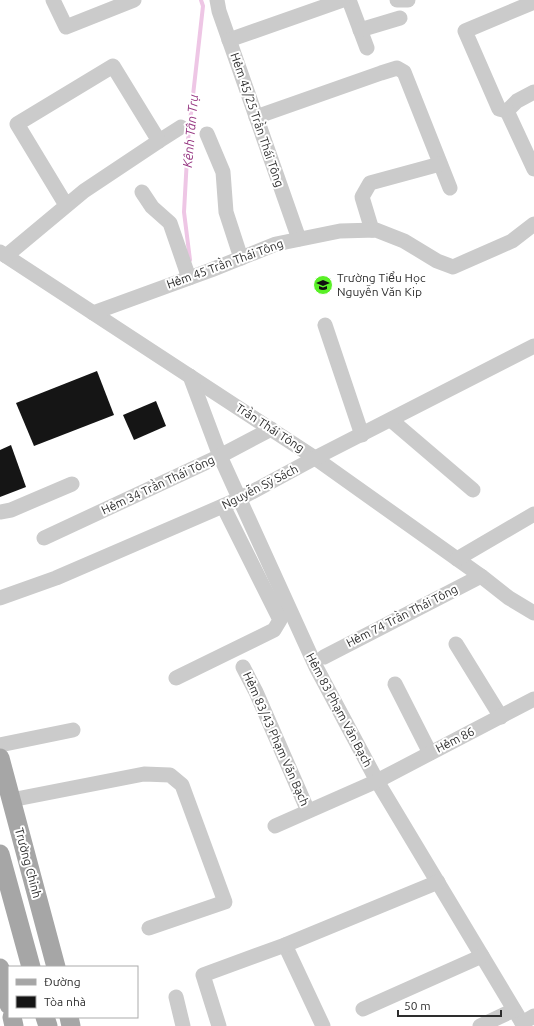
<svg xmlns="http://www.w3.org/2000/svg" width="534" height="1026" viewBox="0 0 534 1026" font-family="Ubuntu,sans-serif">
<rect width="100%" height="100%" fill="#fff"/>
<g fill="none" stroke-linecap="round" stroke-linejoin="round">
<path stroke="#eec6e5" stroke-width="4" d="M190,260L184,212L188,140L203,6L201,0"/>
</g>
<g fill="#151515">
<path d="M97,371L114,415L34,446L16,403Z"/>
<path d="M156,401L166,426L134,440L123,415Z"/>
<path d="M11,445L26,487L0,497V450Z"/>
</g>
<g fill="none" stroke-linecap="round" stroke-linejoin="round">
<g stroke="#cbcbcb" stroke-width="15">
<path d="M53,0L66,27L134,0"/>
<path d="M217,0L219,11L299,239"/>
<path d="M349,0L367,48"/>
<path d="M397,0H408"/>
<path d="M360,30L400,18"/>
<path d="M229,40L343,0"/>
<path d="M534,92L517,101L507,111L534,169"/>
<path d="M507,111L499,109L465,31L534,2"/>
<path d="M256,117L381,73L397,68L404,72L450,188"/>
<path d="M207,134L223,172L226,212L241,258"/>
<path d="M159,141L181,127"/>
<path d="M142,192L152,207L170,223L189,278"/>
<path d="M372,230L362,197L370,183L440,164"/>
<path d="M0,252L315,458L481,576L509,598L534,613"/>
<path d="M6,256L84,191L159,141L113,66L17,124L66,205"/>
<path d="M93,313L211,270L276,244L340,231L376,230L404,241L437,261L453,267L512,241L534,224"/>
<path d="M325,325L362,435"/>
<path d="M190,376L220,456L316,667L377,781L524,1026"/>
<path d="M391,420L473,490"/>
<path d="M0,512L11,510L72,484"/>
<path d="M44,538L220,456L271,429"/>
<path d="M457,559L534,514"/>
<path d="M0,598L56,578L239,499L315,458L534,346"/>
<path d="M456,644L501,717"/>
<path d="M324,657L481,576"/>
<path d="M243,667L256,692L308,811"/>
<path d="M176,678L274,630L280,620L223,506"/>
<path d="M395,684L430,753"/>
<path d="M0,745L73,730"/>
<path d="M11,800L144,774L170,775L182,785L225,902L149,928"/>
<path d="M275,826L377,781L534,699"/>
<path d="M285,945L323,1026"/>
<path d="M176,997L183,1026"/>
<path d="M363,1009L482,956"/>
<path d="M522,1023L534,1016"/>
<path d="M219,1026L203,975L285,945L438,882"/>
<path d="M480,1026L514,1010"/>
</g>
<g stroke="#a6a6a6" stroke-width="19">
<path d="M0,758L56,967"/>
<path d="M0,854L31,967"/>
<path d="M0,968L9,1005"/>
<path d="M12,1017L14,1026"/>
<path d="M45,1017L48,1026"/>
<path d="M69,1017L71,1026"/>
</g>
</g>
<defs>
<g id="school-disc" transform="scale(1)"><circle r="9.5" fill="#59f026" stroke="#fff"/><path d="M0-5L7-2L0 1L-7-2ZM-4 1L0 2.5L4 1V4Q0 6-4 4Z" fill="#111"/></g>
</defs>
<g fill-rule="evenodd">
<use href="#school-disc" x="323" y="285"/>
</g>
<g text-anchor="middle" stroke-width="4" stroke-linejoin="round" paint-order="stroke">
<g font-size="12" fill="#2e2e2e" stroke="#fff">
<text transform="translate(257 120) rotate(71)" y="4">Hẻm 45/25 Trần Thái Tông</text>
<text transform="translate(225 264) rotate(-20)" y="4">Hẻm 45 Trần Thái Tông</text>
<text transform="translate(270 428) rotate(33)" y="4">Trần Thái Tông</text>
<text transform="translate(158 485) rotate(-25)" y="4">Hẻm 34 Trần Thái Tông</text>
<text transform="translate(260 487) rotate(-27)" y="4">Nguyễn Sỹ Sách</text>
<text transform="translate(402 616) rotate(-27)" y="4">Hẻm 74 Trần Thái Tông</text>
<text transform="translate(339 710) rotate(62)" y="4">Hẻm 83 Phạm Văn Bạch</text>
<text transform="translate(276 739) rotate(66)" y="4">Hẻm 83/43 Phạm Văn Bạch</text>
<text transform="translate(455 740) rotate(-27)" y="4">Hẻm 86</text>
<text transform="translate(28 863) rotate(75)" y="4">Trường Chinh</text>
</g>
<g font-size="12" fill="#2e2e2e" stroke="#fff" text-anchor="start">
<text x="337" y="282">Trường Tiểu Học<tspan x="337" dy="14">Nguyễn Văn Kip</tspan></text>
</g>
<g font-size="13" font-style="italic" fill="#963782" stroke="#fff">
<text transform="translate(190 131) rotate(-85)" y="5">Kênh Tân Trụ</text>
</g>
</g>
<rect x="8" y="966" width="130" height="52" fill="#ffffff" stroke="#ababab"/>
<rect x="16" y="979" width="20" height="6" fill="#a6a6a6" stroke="#ababab"/>
<text x="44" y="986" font-size="12" fill="#2e2e2e">Đường</text>
<rect x="16" y="996" width="20" height="12" fill="#151515" stroke="#ababab"/>
<text x="44" y="1006" font-size="12" fill="#2e2e2e">Tòa nhà</text>
<path d="M398 1010v6h103v-6" fill="none" stroke="#2e2e2e" stroke-width="2"/>
<text x="404" y="1010" font-size="12" fill="#2e2e2e" stroke="#ffffff" stroke-width="3" paint-order="stroke">50 m</text>
</svg>
